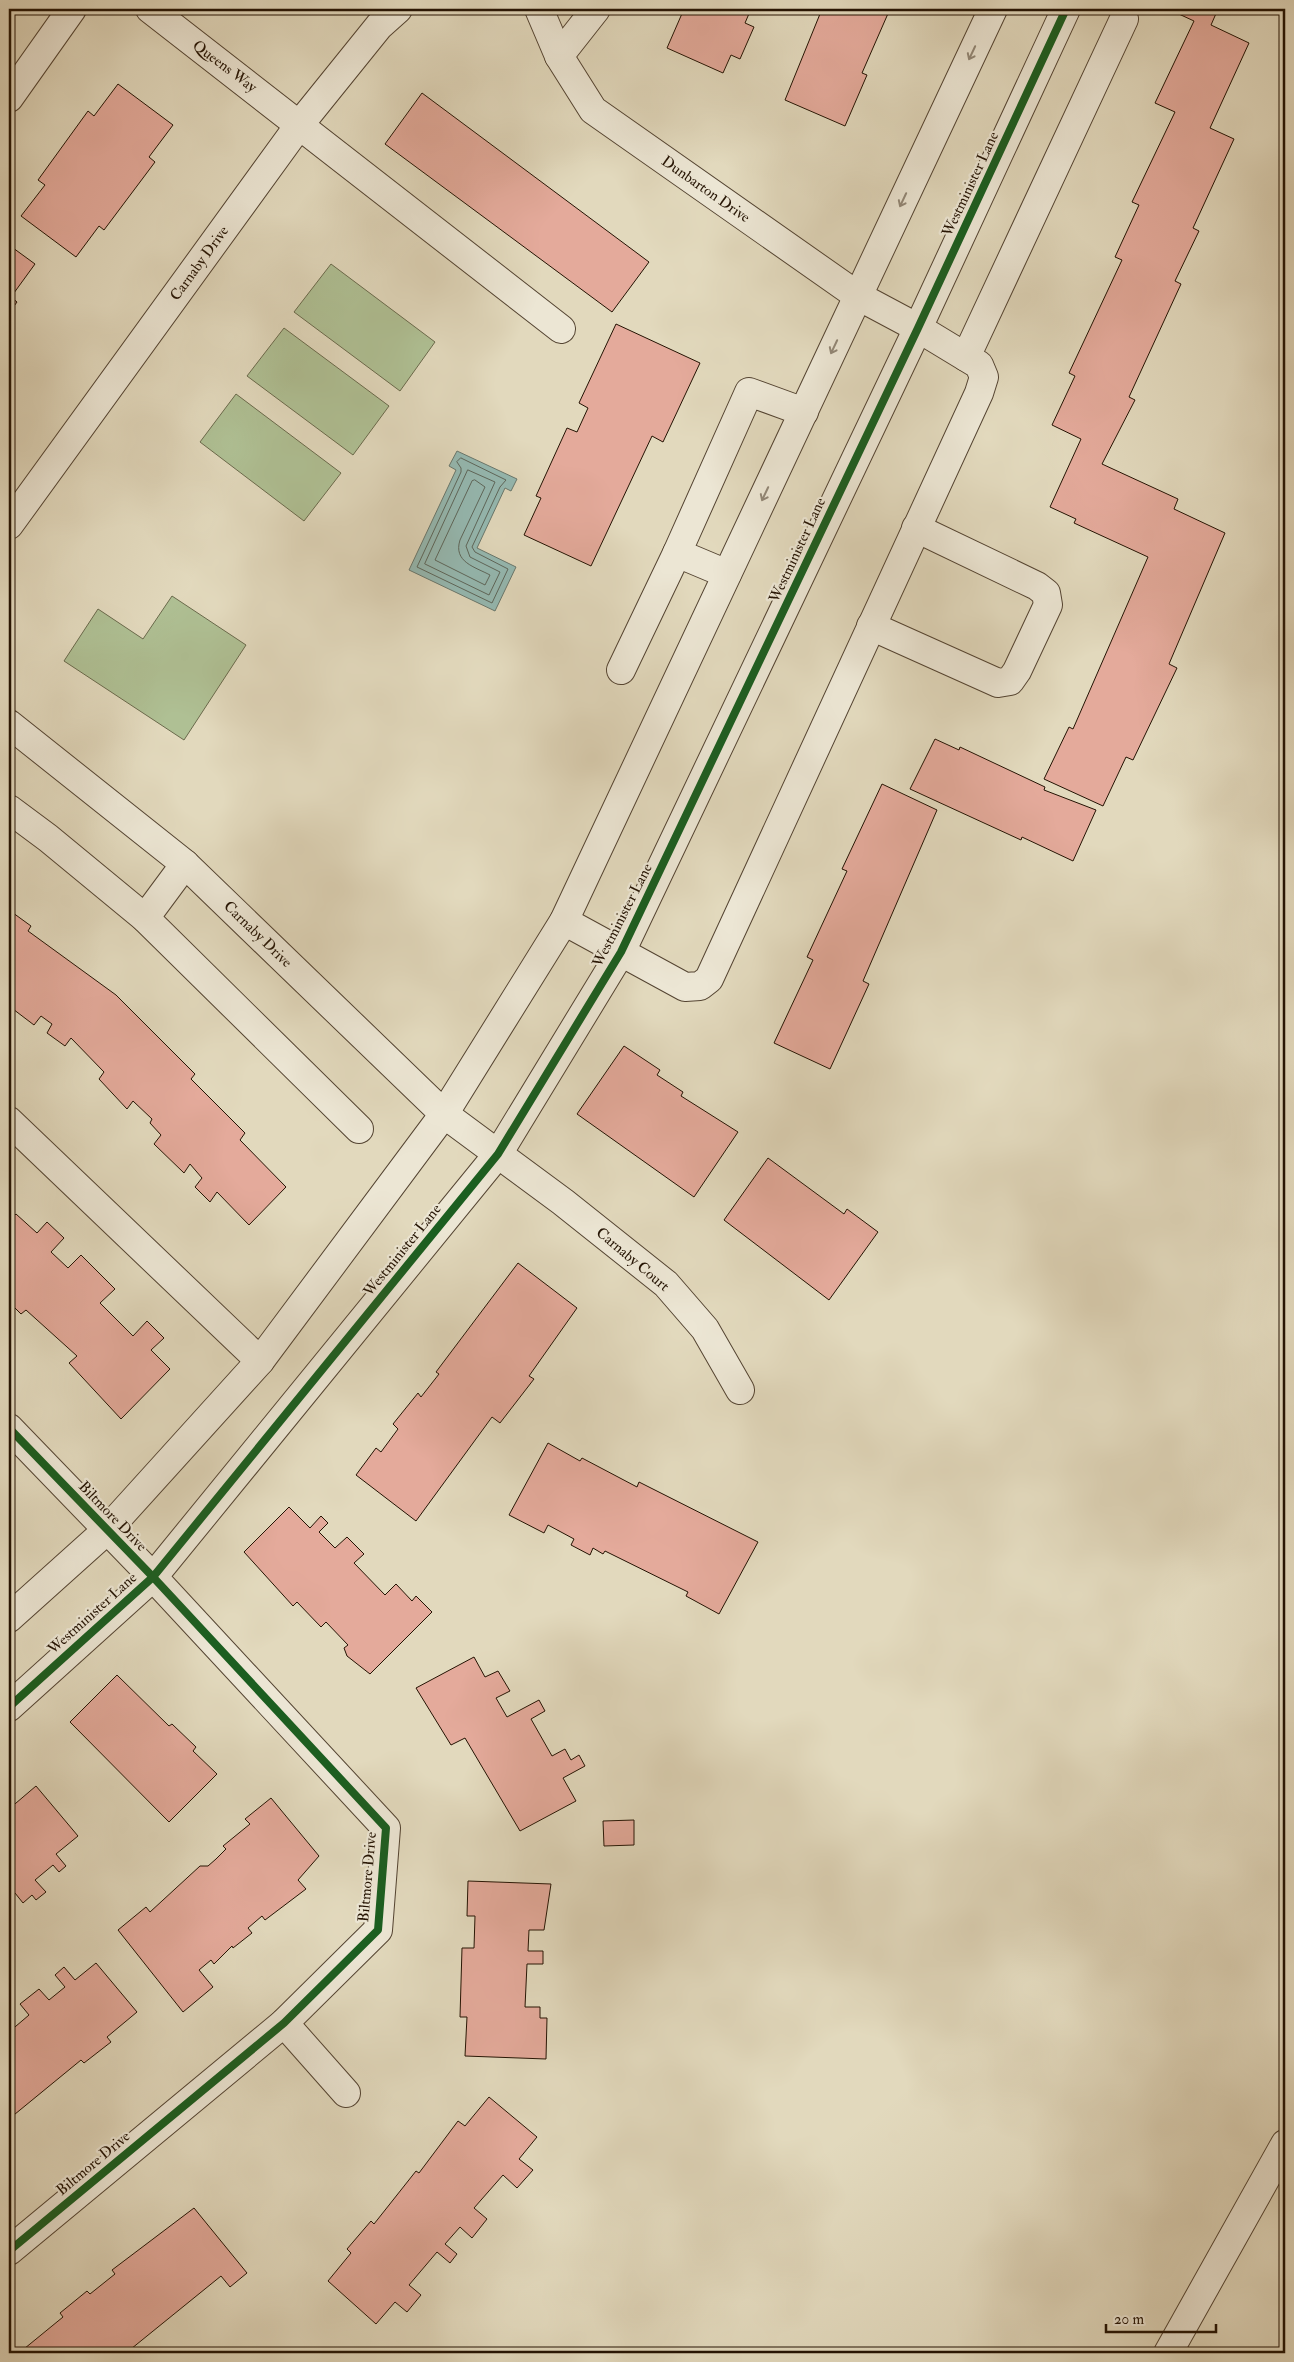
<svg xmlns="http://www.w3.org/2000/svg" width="1294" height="2362" viewBox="0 0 1294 2362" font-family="'IM FELL Double Pica',serif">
<rect width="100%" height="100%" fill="#e2d9bd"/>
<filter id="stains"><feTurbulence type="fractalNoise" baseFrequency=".004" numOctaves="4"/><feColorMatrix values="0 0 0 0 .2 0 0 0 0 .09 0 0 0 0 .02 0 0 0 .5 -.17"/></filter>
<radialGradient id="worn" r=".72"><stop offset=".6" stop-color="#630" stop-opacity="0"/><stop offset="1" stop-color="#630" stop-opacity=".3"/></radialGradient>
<g fill="#afc094" stroke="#6a6a4c">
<path d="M331,264L435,342L400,391L294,312Z"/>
<path d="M284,328L389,406L353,455L247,376Z"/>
<path d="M236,394L341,473L304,521L200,442Z"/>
<path d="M172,596L246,645L184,740L64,661L98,609L143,639Z"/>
</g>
<path fill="#95bab3" stroke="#68776d" d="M457,451L517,479L511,491L505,488L477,548L516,567L495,611L409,570L456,470L449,466Z"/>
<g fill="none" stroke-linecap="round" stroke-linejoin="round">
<g stroke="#5c665b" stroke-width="1">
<path d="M461,458L506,480L500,487L472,547L475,552L508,569L492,603L417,567L461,472V468L457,462Z"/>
<path d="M468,470L495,482L466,546L470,557L500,572L489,595L425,564Z"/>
<path d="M475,480L485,487L460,540C453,562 475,567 490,575L485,585L435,560L472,481Z"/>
</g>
</g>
<g fill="#e4aa9b" stroke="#241303">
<path d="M684,9H751L745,23L754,27L740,59L731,55L723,73L667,48Z"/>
<path d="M822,9H890L862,73L867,75L845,126L785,100Z"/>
<path d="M1168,9H1218L1211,25L1249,43L1210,128L1234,139L1193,228L1199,231L1175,281L1181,284L1129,397L1135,400L1102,464L1178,499L1174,509L1225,533L1169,664L1177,668L1133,760L1126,757L1103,806L1044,779L1069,727L1073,729L1148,557L1074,523L1076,519L1050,507L1081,439L1052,425L1075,376L1069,373L1122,260L1115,257L1139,205L1132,202L1175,112L1155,103L1194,21Z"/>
<path d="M118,84L173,125L149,157L155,162L104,230L99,226L76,257L21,216L45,185L38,180L88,111L94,116Z"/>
<path d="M422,93L649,262L612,312L385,144Z"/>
<path d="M9,245L35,264L11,297L17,302L9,313Z"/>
<path d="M616,324L700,363L663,442L652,436L591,566L524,535L541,498L536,496L567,428L577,432L588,408L579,403Z"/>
<path d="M935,739L959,750L960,747L1045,787L1044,790L1096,810L1073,861L1022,837L1021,840L910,789Z"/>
<path d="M882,784L937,810L863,981L869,984L830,1069L774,1043L813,960L807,957L847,871L842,869Z"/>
<path d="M9,910L31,926L28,931L116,995L195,1074L191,1079L245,1133L240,1140L286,1187L249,1225L217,1192L210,1202L195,1187L202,1178L190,1164L184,1173L154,1144L161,1135L150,1123L152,1119L133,1101L127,1109L99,1079L104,1072L71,1038L65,1046L47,1033L52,1024L41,1016L34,1025L9,1006Z"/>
<path d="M624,1046L660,1070L657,1075L683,1092L681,1096L738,1132L694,1197L577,1114Z"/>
<path d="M768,1158L844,1214L847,1209L878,1232L829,1300L724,1220Z"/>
<path d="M16,1214L37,1233L47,1222L64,1238L51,1252L68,1268L81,1255L115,1289L100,1303L133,1336L147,1321L164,1338L151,1350L170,1369L121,1419L69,1363L77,1356L26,1310L21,1314L9,1302V1221Z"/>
<path d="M518,1263L577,1308L529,1376L534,1379L500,1423L492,1417L416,1521L356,1475L376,1448L381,1452L398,1429L393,1424L418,1393L421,1397L439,1374L436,1372Z"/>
<path d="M548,1443L580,1461L582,1458L637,1487L639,1482L758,1542L719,1614L686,1596L688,1592L605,1551L603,1554L593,1548L590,1555L571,1545L574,1539L548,1525L544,1533L509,1515Z"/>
<path d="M289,1507L310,1528L321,1516L328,1523L319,1532L335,1548L347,1537L364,1554L354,1563L385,1595L396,1584L412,1601L416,1596L432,1612L370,1674L347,1656L344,1648L348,1645L326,1622L321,1627L297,1602L293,1606L244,1552Z"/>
<path d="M474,1657L485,1677L498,1671L510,1691L496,1698L507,1717L539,1700L545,1711L531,1719L552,1756L565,1749L571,1760L579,1755L585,1766L563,1778L576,1801L520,1831L465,1738L451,1745L416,1688Z"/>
<path d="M117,1675L169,1726L172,1724L196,1747L193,1751L217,1774L169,1822L70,1722Z"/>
<path d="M36,1786L78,1836L56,1854L66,1866L59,1872L53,1865L35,1880L46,1892L36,1900L32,1895L23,1903L15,1893L9,1898V1809Z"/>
<path d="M271,1798L319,1856L298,1880L306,1889L265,1920L262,1916L248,1928L252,1933L233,1948L232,1946L214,1964L211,1960L199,1970L213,1987L183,2012L118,1930L146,1907L150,1912L200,1866H208L216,1859L226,1849L223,1846L250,1824L245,1819Z"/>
<path d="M634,1820V1845L604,1846L603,1821Z"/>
<path d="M468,1881L551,1884L544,1930H529L528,1951H543V1964H527L525,2007H540V2018H547L546,2059L465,2056L467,2017H460L462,1948H474L475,1916H467Z"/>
<path d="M96,1963L137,2012L107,2037L111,2042L84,2063L81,2060L9,2119V2032L29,2015L20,2004L39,1989L49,2000L65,1987L55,1975L64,1967L75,1980Z"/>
<path d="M489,2097L537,2137L519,2159L533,2170L517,2188L503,2175L474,2208L487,2219L472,2238L460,2227L445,2244L457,2254L450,2263L437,2252L409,2285L421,2295L407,2312L395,2302L376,2324L328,2281L351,2253L347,2249L371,2221L374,2224L416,2171L419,2173L458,2121L465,2126Z"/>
<path d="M194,2208L247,2273L230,2287L221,2276L126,2353H19L63,2317L60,2313L87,2291L90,2294L115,2274L112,2270Z"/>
</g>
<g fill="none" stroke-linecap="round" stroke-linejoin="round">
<g stroke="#544432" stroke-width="30">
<g id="minor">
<path d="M150,9L561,329"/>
<path d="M539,9L559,56L593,110L858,296L918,328L979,365L984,377L979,393L709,979L700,986L685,987L564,921"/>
<path d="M559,56L596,9"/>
<path d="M9,98L72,9"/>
<path d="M966,357L1124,19"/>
<path d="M9,525L300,124L379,26L398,9"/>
<path d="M727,574L677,553L749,392L804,412"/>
<path d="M871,626L998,683L1010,681L1017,671L1048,605L1046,593L1037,586L916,528"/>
<path d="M621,670L677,553"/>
<path d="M9,724L185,864L444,1114L563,1202L666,1284L705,1329L740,1390"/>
<path d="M9,809L48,838L145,918L359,1129"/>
<path d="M145,918L185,864"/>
<path d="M9,1121L260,1361"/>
<path d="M9,1428L153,1577L386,1828L378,1930L284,2023L9,2251"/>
<path d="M9,1618L107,1530L260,1361L444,1114L564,921L993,9"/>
<path d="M9,1707L153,1577L498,1154L621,952L918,328L1066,9"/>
<path d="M284,2023L346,2093"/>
<path d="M1168,2353L1285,2144"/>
</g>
</g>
<use href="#minor" stroke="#ece6d4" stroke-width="28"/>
<g stroke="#ece6d4" stroke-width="11">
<g id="cycleway">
<path d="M9,1428L153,1577L386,1828L378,1930L284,2023L9,2251"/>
<path d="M9,1707L153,1577L498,1154L621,952L918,328L1066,9"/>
</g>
</g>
<use href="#cycleway" stroke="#1b5e20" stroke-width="8"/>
</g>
<defs><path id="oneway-shaft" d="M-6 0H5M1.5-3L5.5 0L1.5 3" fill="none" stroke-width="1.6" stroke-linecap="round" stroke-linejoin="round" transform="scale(1.25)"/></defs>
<g stroke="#928776">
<use href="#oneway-shaft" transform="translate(972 53) rotate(115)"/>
<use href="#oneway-shaft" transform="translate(903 200) rotate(115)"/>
<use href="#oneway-shaft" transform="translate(834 347) rotate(115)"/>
<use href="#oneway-shaft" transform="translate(765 494) rotate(115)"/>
</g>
<g text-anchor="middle" stroke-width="4.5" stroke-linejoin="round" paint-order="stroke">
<g font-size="15" fill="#241303" stroke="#ece6d4">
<text transform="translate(225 66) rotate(37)" y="5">Queens Way</text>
<text transform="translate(970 184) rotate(-65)" y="5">Westminister Lane</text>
<text transform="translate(706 189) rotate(35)" y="5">Dunbarton Drive</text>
<text transform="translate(199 263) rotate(-54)" y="5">Carnaby Drive</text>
<text transform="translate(797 550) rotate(-65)" y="5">Westminister Lane</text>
<text transform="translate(622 915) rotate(-63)" y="5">Westminister Lane</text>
<text transform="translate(258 934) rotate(44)" y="5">Carnaby Drive</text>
<text transform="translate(402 1250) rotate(-51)" y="5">Westminister Lane</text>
<text transform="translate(633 1259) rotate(40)" y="5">Carnaby Court</text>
<text transform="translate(113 1516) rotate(46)" y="5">Biltmore Drive</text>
<text transform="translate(92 1613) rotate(-42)" y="5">Westminister Lane</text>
<text transform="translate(367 1877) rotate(-85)" y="5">Biltmore Drive</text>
<text transform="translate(93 2163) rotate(-40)" y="5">Biltmore Drive</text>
</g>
</g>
<rect width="1294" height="2362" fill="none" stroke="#e2d9bd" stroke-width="30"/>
<rect x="10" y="10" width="1274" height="2342" fill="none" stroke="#241303" stroke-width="2.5"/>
<rect x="15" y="15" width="1264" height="2332" fill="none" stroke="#241303"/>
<path d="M1106 2324v8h110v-8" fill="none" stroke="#241303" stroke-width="2.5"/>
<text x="1114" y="2324" font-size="15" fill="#241303" stroke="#ece6d4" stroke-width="4" paint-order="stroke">20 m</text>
<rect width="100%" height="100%" filter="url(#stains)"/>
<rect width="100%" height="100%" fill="url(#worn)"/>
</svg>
